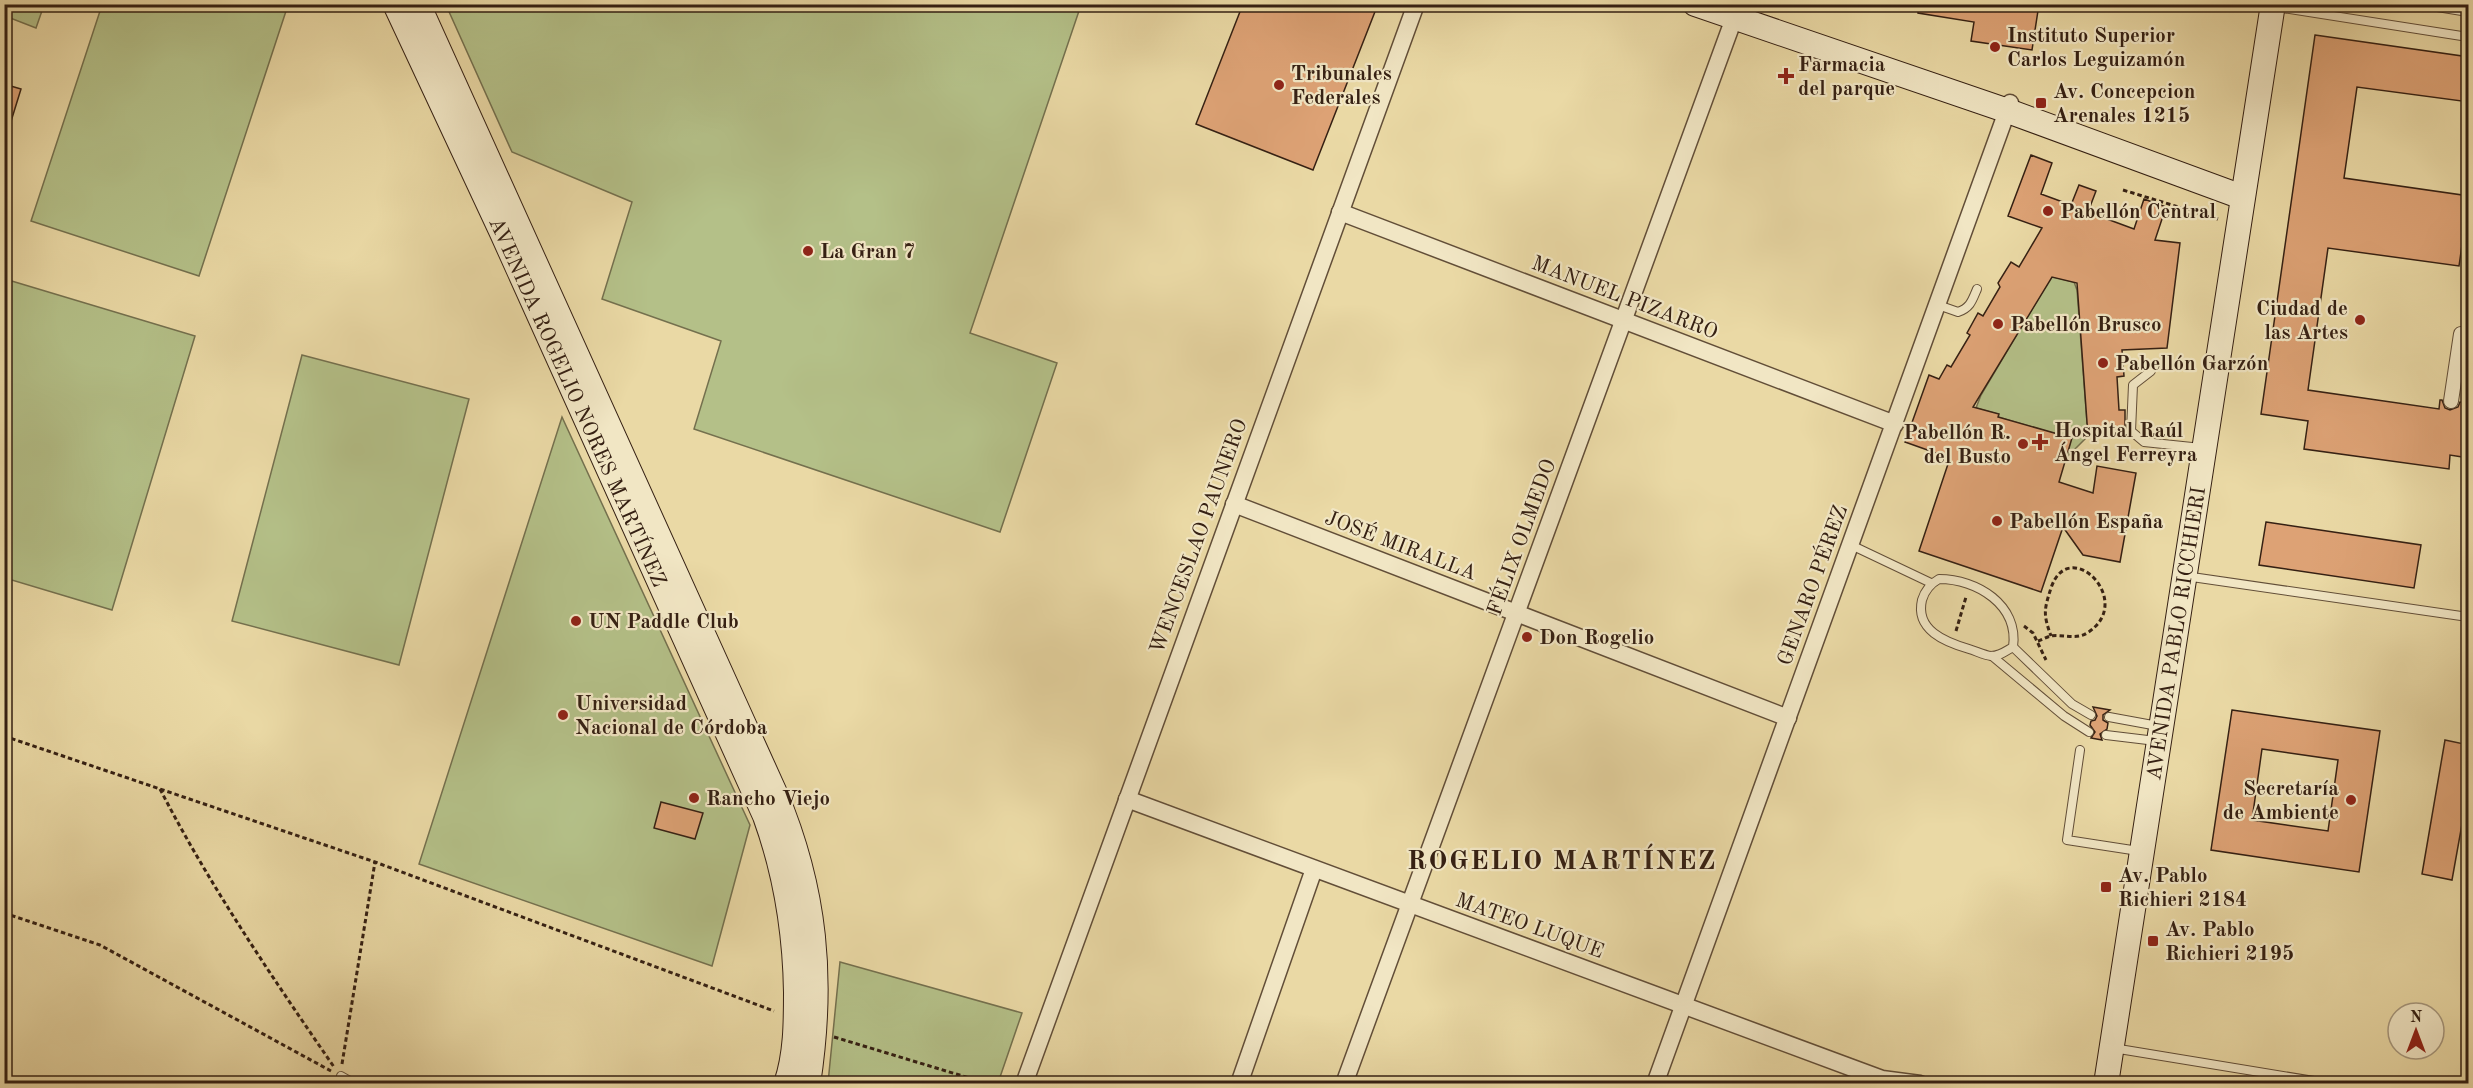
<svg xmlns="http://www.w3.org/2000/svg" width="2473" height="1088" viewBox="0 0 2473 1088" font-family="'Old Standard TT',serif">
<rect width="100%" height="100%" fill="#ead9a5"/>
<filter id="stains"><feTurbulence type="fractalNoise" baseFrequency=".00333" numOctaves="4"/><feColorMatrix values="0 0 0 0 .2 0 0 0 0 .09 0 0 0 0 .02 0 0 0 .5 -.17"/></filter>
<radialGradient id="worn" r=".72"><stop offset=".6" stop-color="#630" stop-opacity="0"/><stop offset="1" stop-color="#630" stop-opacity=".3"/></radialGradient>
<g fill="#b4c088" stroke="#74704e" stroke-width="1.5">
<path d="M4,5L5,4L44,5L36,28L5,16Z"/>
<path d="M102,5H288L199,276L31,221Z"/>
<path d="M446,5H1081L970,333L1057,363L1000,532L694,429L721,341L602,299L632,202L512,152Z"/>
<path d="M2050,276L2074,282L2077,290L2088,436L2066,458L2072,435L2064,432L2063,436L1998,417V414L1976,408L1981,395L2047,284Z"/>
<path d="M5,279L195,336L112,610L5,578Z"/>
<path d="M302,355L469,399L399,665L232,621Z"/>
<path d="M562,417L750,825L712,966L419,864Z"/>
<path d="M840,962L1022,1013L998,1083H828Z"/>
</g>
<g fill="#dda275" stroke="#352013" stroke-width="1.5" fill-rule="evenodd">
<path d="M1243,4H1378L1313,170L1196,124Z"/>
<path d="M1918,4H2039L2032,50L1971,41L1974,22L1918,13Z"/>
<path d="M2315,35L2469,57V102L2357,87L2344,178L2469,196L2459,266L2328,248L2308,390L2439,409L2440,400H2442L2445,408L2450,410L2458,407L2460,402L2469,403V458L2450,455L2449,469L2304,449L2308,421L2261,414Z"/>
<path d="M4,84L21,89L8,131L4,130Z"/>
<path d="M2031,155L2052,163L2041,194L2071,205L2079,185L2096,191L2088,212L2134,229L2144,199L2166,207L2155,240L2180,243L2167,348L2122,350L2124,376L2117,377L2119,410H2125V433L2088,436L2077,283L2052,277L1973,407L1999,414L1998,417L2072,438L2059,482L2093,493L2097,466L2136,473L2120,562L2083,555L2063,527L2041,592L1919,551L1950,458L1905,442L1929,375L1939,379L1947,365L1951,367L1970,335L1967,333L1978,313L1983,316L2000,287L1998,283L2011,262L2019,267L2042,228L2008,216Z"/>
<path d="M2266,522L2421,545L2414,588L2259,565Z"/>
<path d="M2093,707L2110,710L2103,715V720L2108,723L2107,729L2100,734L2102,740L2091,738L2095,732L2090,725L2091,721L2095,720L2097,716Z"/>
<path d="M2232,710L2380,731L2359,872L2211,850ZM2262,749L2338,760L2328,831L2252,820Z"/>
<path d="M2445,740L2469,745V785L2452,880L2422,874Z"/>
<path d="M661,802L703,813L695,839L654,828Z"/>
</g>
<g fill="none" stroke-linecap="round" stroke-linejoin="round">
<g stroke="#624e38" stroke-width="10">
<g id="service">
<path d="M2419,4L2468,12"/>
<path d="M2276,7L2468,37"/>
<path d="M1938,305L1958,312C1970,308 1972,301 1977,289"/>
<path d="M2151,371L2133,385L2131,431L2144,442L2192,447"/>
<path d="M1851,545L1931,583"/>
<path d="M2185,576L2468,617"/>
<path d="M1939,579C1977,579 2019,605 2013,647C2006,651 2000,656 1991,656C1984,655 1976,651 1969,649C1945,642 1915,630 1922,600C1925,590 1930,584 1939,579Z"/>
<path d="M2013,647L2072,704L2091,715"/>
<path d="M1992,656L2064,716L2089,732"/>
<path d="M2109,717L2158,726"/>
<path d="M2106,735L2156,741"/>
<path d="M2080,750L2067,840L2132,850"/>
<path d="M2113,1048L2332,1084"/>
<path d="M341,1076L355,1084"/>
</g>
</g>
<g stroke="#624e38" stroke-width="16">
<path id="pedestrian" d="M2451,401L2461,334"/>
</g>
<g stroke="#624e38" stroke-width="19">
<g id="minor">
<path d="M1340,212L1895,424"/>
<path d="M1234,504L1788,718"/>
<path d="M1127,799L1882,1079L1920,1084"/>
<path d="M1024,1084L1416,4"/>
<path d="M1239,1084L1314,869"/>
<path d="M1344,1084L1737,10"/>
<path d="M1655,1084L2010,103"/>
</g>
</g>
<g stroke="#352013" stroke-width="26">
<g id="secondary">
<path id="s1" d="M395,4L502,233L765,816C786,874 795,931 796,992C796,1022 796,1055 786,1084"/>
<path d="M418,4L775,793C816,890 824,980 808,1084"/>
<path d="M1695,4L2008,111L2242,197"/>
<path id="s2" d="M2106,1084L2273,4"/>
</g>
</g>
<g stroke="#352013" stroke-width="3" stroke-dasharray="4.5 3" stroke-linecap="butt">
<path d="M2123,190L2218,219"/>
<path d="M2024,626L2033,633L2046,660"/>
<path d="M1956,631L1966,597"/>
<path d="M2038,641C2042,640 2046,637 2051,636C2062,634 2077,640 2087,633C2137,602 2069,534 2051,588C2044,610 2043,614 2051,636"/>
<path d="M4,736L375,862L774,1011"/>
<path d="M160,789C210,886 272,977 334,1067"/>
<path d="M4,913L100,945L331,1071"/>
<path d="M834,1037L989,1084"/>
<path d="M342,1064L375,862"/>
</g>
<use href="#service" stroke="#f1e6c4" stroke-width="8"/>
<use href="#pedestrian" stroke="#f1e6c4" stroke-width="14"/>
<use href="#minor" stroke="#f1e6c4" stroke-width="16"/>
<use href="#secondary" stroke="#f1e6c4" stroke-width="24"/>
</g>
<g fill="#8f2418" stroke="#f1e6c4" stroke-width="2">
<circle cx="1995" cy="47" r="6"/>
<path d="M1783 67h6v6h6v6h-6v6h-6v-6h-6v-6h6z"/>
<circle cx="1279" cy="85" r="6"/>
<rect x="2035" y="97" width="12" height="12" rx="3"/>
<circle cx="2048" cy="211" r="6"/>
<circle cx="808" cy="251" r="6"/>
<circle cx="2360" cy="320" r="6"/>
<circle cx="1998" cy="324" r="6"/>
<circle cx="2103" cy="363" r="6"/>
<path d="M2037 433h6v6h6v6h-6v6h-6v-6h-6v-6h6z"/>
<circle cx="2023" cy="444" r="6"/>
<circle cx="1997" cy="521" r="6"/>
<circle cx="576" cy="621" r="6"/>
<circle cx="1527" cy="637" r="6"/>
<circle cx="563" cy="715" r="6"/>
<circle cx="694" cy="798" r="6"/>
<circle cx="2351" cy="800" r="6"/>
<rect x="2100" y="881" width="12" height="12" rx="3"/>
<rect x="2147" y="935" width="12" height="12" rx="3"/>
</g>
<g text-anchor="middle" stroke-width="4.5" stroke-linejoin="round" paint-order="stroke">
<g font-size="21" font-weight="bold" fill="#352013" stroke="#f1e6c4" text-anchor="start">
<text x="2007" y="42">Instituto Superior<tspan x="2007" dy="24">Carlos Leguizamón</tspan></text>
<text x="1798" y="71">Farmacia<tspan x="1798" dy="24">del parque</tspan></text>
<text x="1291" y="80">Tribunales<tspan x="1291" dy="24">Federales</tspan></text>
<text x="2053" y="98">Av. Concepcion<tspan x="2053" dy="24">Arenales 1215</tspan></text>
<text x="2060" y="218">Pabellón Central</text>
<text x="820" y="258">La Gran 7</text>
<text x="2348" y="315" text-anchor="end">Ciudad de<tspan x="2348" dy="24">las Artes</tspan></text>
<text x="2010" y="331">Pabellón Brusco</text>
<text x="2115" y="370">Pabellón Garzón</text>
<text x="2054" y="437">Hospital Raúl<tspan x="2054" dy="24">Ángel Ferreyra</tspan></text>
<text x="2011" y="439" text-anchor="end">Pabellón R.<tspan x="2011" dy="24">del Busto</tspan></text>
<text x="2009" y="528">Pabellón España</text>
<text x="588" y="628">UN Paddle Club</text>
<text x="1539" y="644">Don Rogelio</text>
<text x="575" y="710">Universidad<tspan x="575" dy="24">Nacional de Córdoba</tspan></text>
<text x="2339" y="795" text-anchor="end">Secretaría<tspan x="2339" dy="24">de Ambiente</tspan></text>
<text x="706" y="805">Rancho Viejo</text>
<text x="2118" y="882">Av. Pablo<tspan x="2118" dy="24">Richieri 2184</tspan></text>
<text x="2165" y="936">Av. Pablo<tspan x="2165" dy="24">Richieri 2195</tspan></text>
</g>
<g font-size="21" fill="#352013" stroke="#f1e6c4">
<text transform="translate(1625 297) rotate(21)" y="7">MANUEL PIZARRO</text>
<text dy="7" stroke="none"><textPath href="#s1" startOffset="438">AVENIDA ROGELIO NORES MARTÍNEZ</textPath></text>
<text transform="translate(1198 536) rotate(-70)" y="7">WENCESLAO PAUNERO</text>
<text transform="translate(1521 537) rotate(-70)" y="7">FÉLIX OLMEDO</text>
<text transform="translate(1401 545) rotate(21)" y="7">JOSÉ MIRALLA</text>
<text transform="translate(1812 585) rotate(-70)" y="7">GENARO PÉREZ</text>
<text dy="7" stroke="none"><textPath href="#s2" startOffset="456">AVENIDA PABLO RICCHIERI</textPath></text>
<text transform="translate(1530 925) rotate(20)" y="7">MATEO LUQUE</text>
</g>
<g font-size="27" font-weight="bold" letter-spacing="1.5" fill="#352013" stroke="#f1e6c4">
<text x="1562" y="869">ROGELIO MARTÍNEZ</text>
</g>
</g>
<rect width="2473" height="1088" fill="none" stroke="#ead9a5" stroke-width="24"/>
<rect x="6" y="6" width="2461" height="1076" fill="none" stroke="#352013" stroke-width="3"/>
<rect x="12" y="12" width="2449" height="1064" fill="none" stroke="#352013" stroke-width="1.5"/>
<g transform="translate(2416 1031)"><circle r="28" fill="#f1e6c4" stroke="#a6977d" stroke-width="1.5"/>
<path d="M0-4.5L10 22L0 15L-10 22Z" fill="#8f2418"/>
<text y="-9" font-size="16" font-weight="bold" text-anchor="middle" fill="#352013">N</text>
</g>
<rect width="100%" height="100%" filter="url(#stains)"/>
<rect width="100%" height="100%" fill="url(#worn)"/>
</svg>
